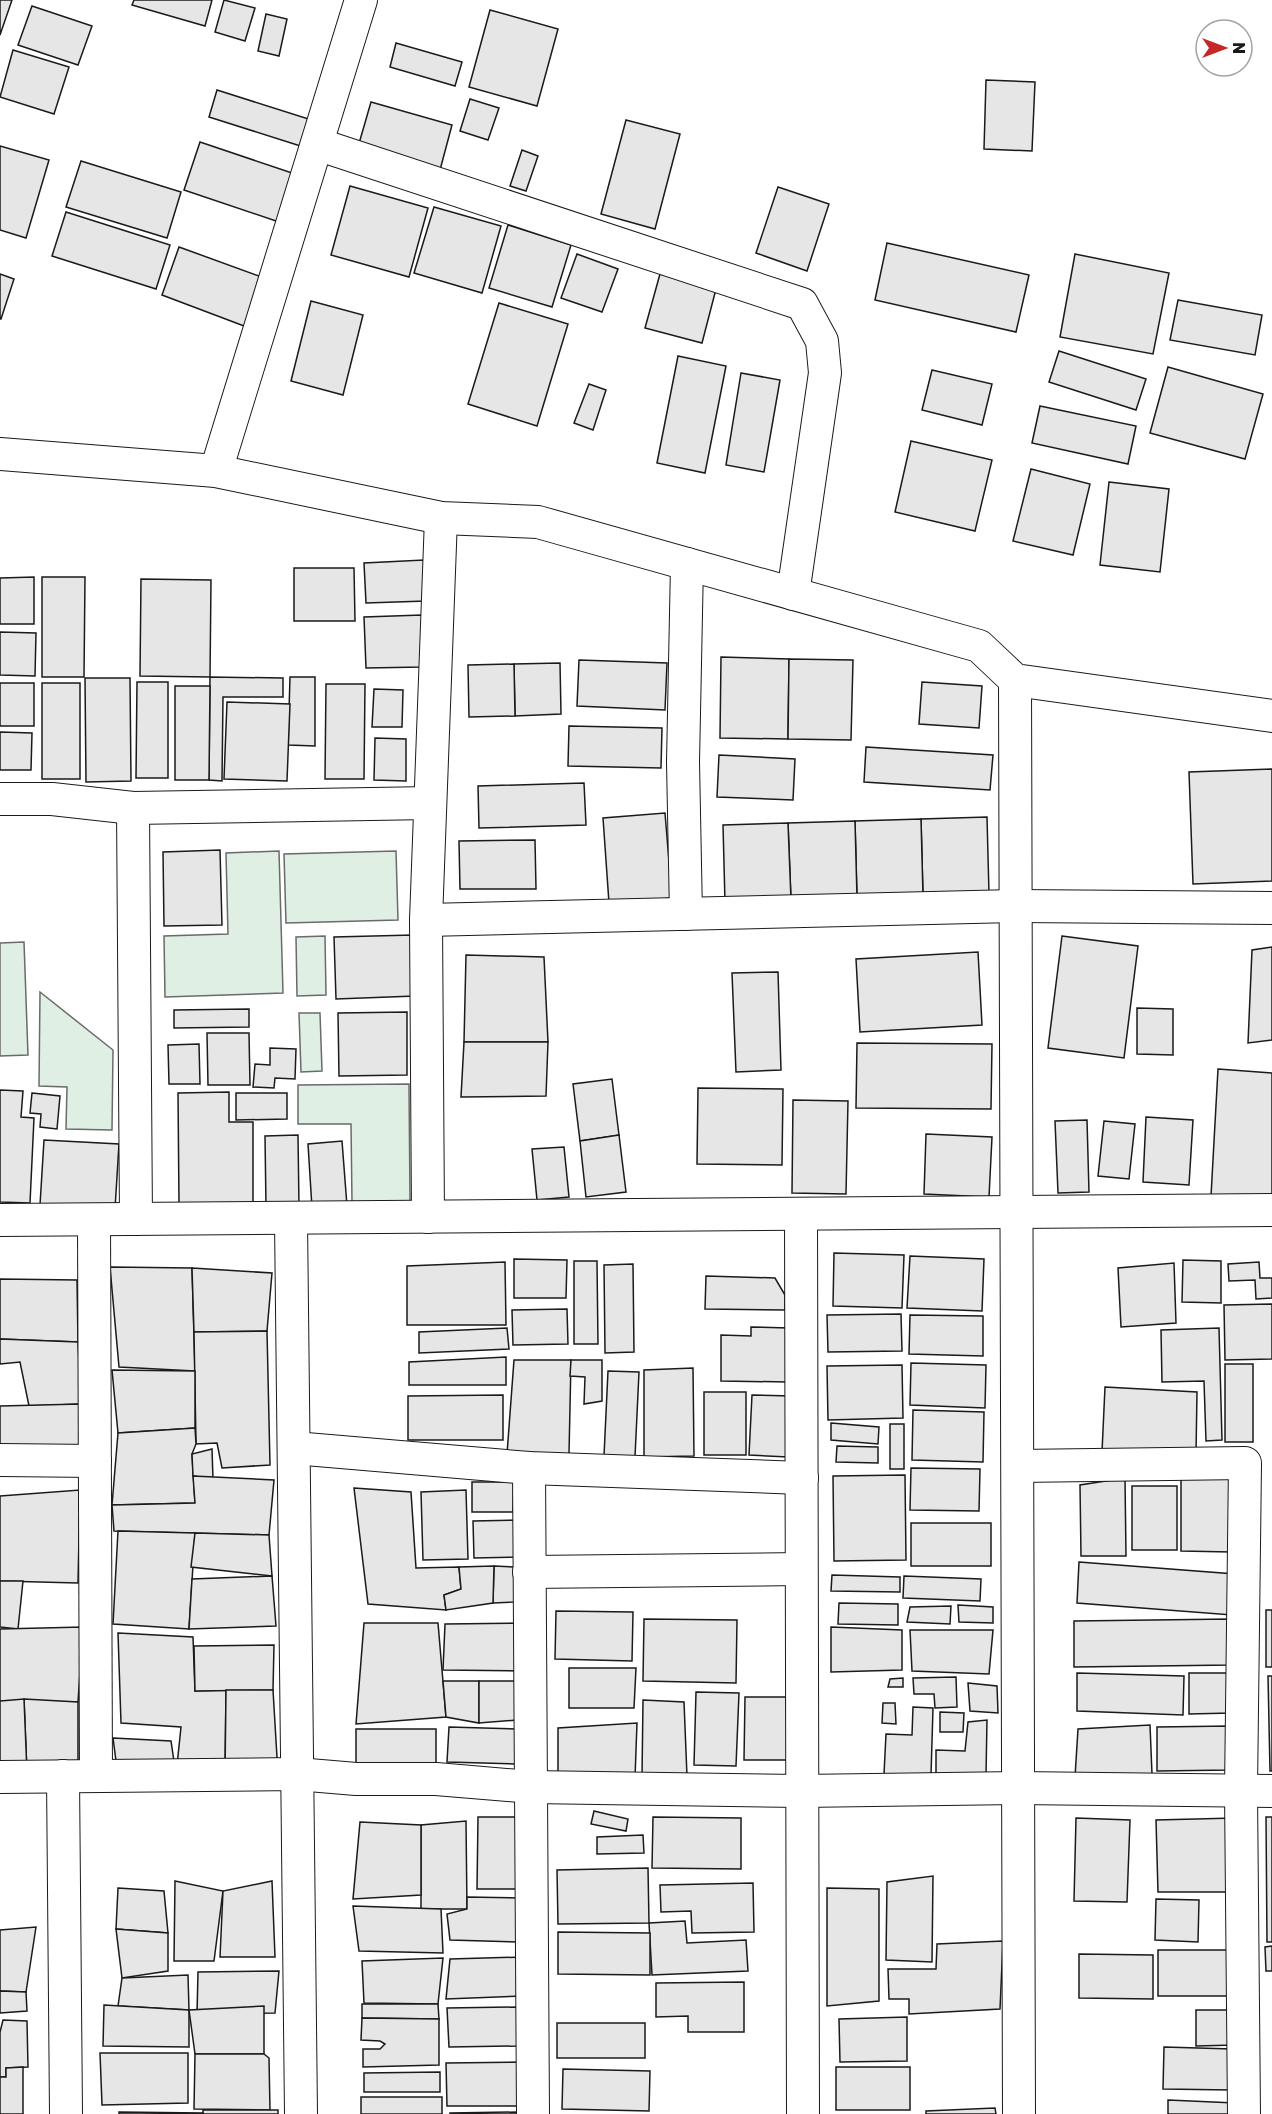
<svg xmlns="http://www.w3.org/2000/svg" width="1272" height="2114" viewBox="0 0 1272 2114" font-family="'Golos Text',sans-serif">
<rect width="100%" height="100%" fill="#fff"/>
<g fill="#e0efe3" stroke="#6a6a6a" stroke-width="1.5">
<path d="M279,851L283,993L165,997L164,936L228,934L226,853Z"/>
<path d="M396,851L398,920L286,923L284,854Z"/>
<path d="M325,936L326,995L297,996L296,937Z"/>
<path d="M24,942L28,1055L0,1056V943Z"/>
<path d="M40,992L113,1050L112,1130L66,1129L67,1087L39,1086Z"/>
<path d="M299,1013H320L322,1071L301,1072Z"/>
<path d="M409,1084L410,1201L352,1202L351,1124H298V1085Z"/>
</g>
<g fill="#e6e6e6" stroke="#1a1a1a" stroke-width="1.5">
<path d="M0,0H12L0,35Z"/>
<path d="M134,0H212L205,26L132,5Z"/>
<path d="M224,0L255,8L245,41L215,32Z"/>
<path d="M32,6L92,26L78,65L18,45Z"/>
<path d="M490,10L558,29L537,106L469,87Z"/>
<path d="M266,14L287,19L279,56L258,51Z"/>
<path d="M396,43L462,62L455,86L390,67Z"/>
<path d="M13,50L69,67L54,114L0,97Z"/>
<path d="M986,80L1035,82L1032,151L984,149Z"/>
<path d="M217,90L318,122L310,149L209,117Z"/>
<path d="M470,99L499,108L488,140L460,131Z"/>
<path d="M371,102L452,125L440,170L358,147Z"/>
<path d="M626,120L680,134L655,229L601,214Z"/>
<path d="M200,142L298,175L282,223L184,190Z"/>
<path d="M0,146L49,160L26,238L0,230Z"/>
<path d="M522,150L538,156L526,191L510,186Z"/>
<path d="M81,161L181,192L167,238L66,207Z"/>
<path d="M350,186L428,208L409,277L331,255Z"/>
<path d="M778,187L829,204L807,271L756,253Z"/>
<path d="M434,207L501,226L482,293L414,273Z"/>
<path d="M66,212L170,245L156,289L52,256Z"/>
<path d="M508,225L571,245L552,307L489,288Z"/>
<path d="M887,243L1029,275L1016,332L875,300Z"/>
<path d="M179,247L270,280L252,329L162,295Z"/>
<path d="M577,254L618,269L602,312L561,298Z"/>
<path d="M1075,254L1169,273L1153,354L1060,337Z"/>
<path d="M0,274L14,279L1,319H0Z"/>
<path d="M660,274L716,289L702,343L645,328Z"/>
<path d="M1178,300L1262,315L1255,355L1170,340Z"/>
<path d="M311,301L363,315L343,395L291,381Z"/>
<path d="M499,303L568,324L537,426L468,404Z"/>
<path d="M1059,351L1146,379L1136,410L1049,382Z"/>
<path d="M678,356L726,366L705,473L657,463Z"/>
<path d="M1168,367L1263,394L1245,459L1150,433Z"/>
<path d="M932,370L992,384L982,425L922,410Z"/>
<path d="M741,373L780,380L764,472L726,465Z"/>
<path d="M589,384L606,390L593,430L574,423Z"/>
<path d="M1040,406L1136,426L1128,464L1032,443Z"/>
<path d="M911,441L992,460L975,531L895,512Z"/>
<path d="M1031,469L1090,484L1073,555L1013,541Z"/>
<path d="M1109,482L1169,489L1160,572L1100,565Z"/>
<path d="M424,560L426,601L366,603L364,563Z"/>
<path d="M294,568H354L355,621H294Z"/>
<path d="M34,577V624H0V578Z"/>
<path d="M42,577H85L84,677H42Z"/>
<path d="M141,579L211,580L210,677L140,676Z"/>
<path d="M422,615L423,667L366,668L364,617Z"/>
<path d="M0,632L36,633L35,676L0,675Z"/>
<path d="M721,657L789,659L788,739L720,738Z"/>
<path d="M789,659L853,660L851,740L788,739Z"/>
<path d="M579,660L667,663L665,710L577,706Z"/>
<path d="M560,663L561,714L515,716L514,664Z"/>
<path d="M514,664L515,716L469,717L468,665Z"/>
<path d="M210,677L283,678V697H223L222,781L209,780Z"/>
<path d="M290,677H315V746L288,745Z"/>
<path d="M85,678H130L131,781L86,782Z"/>
<path d="M137,682H168V778H136Z"/>
<path d="M922,682L982,686L979,728L919,724Z"/>
<rect x="0" y="683" width="34" height="43"/>
<rect x="42" y="683" width="38" height="96"/>
<path d="M326,684H365L364,779H325Z"/>
<path d="M175,686H210L209,780H175Z"/>
<path d="M374,689L403,690L402,727H372Z"/>
<path d="M227,702L290,704L287,781L224,779Z"/>
<path d="M569,726L662,728L661,768L568,766Z"/>
<path d="M0,732L32,733L31,770H0Z"/>
<path d="M375,738L406,739V781L374,780Z"/>
<path d="M866,747L993,755L990,790L864,782Z"/>
<path d="M719,755L795,759L793,800L717,797Z"/>
<path d="M1272,769V881L1193,884L1189,772Z"/>
<path d="M584,783L586,825L479,828L478,786Z"/>
<path d="M665,813L672,898L609,903L603,818Z"/>
<path d="M987,817L989,894L923,896L921,819Z"/>
<path d="M921,819L923,896L857,898L855,821Z"/>
<path d="M855,821L857,898L791,900L788,823Z"/>
<path d="M788,823L791,900L725,903L723,825Z"/>
<path d="M535,840L536,889H460L459,841Z"/>
<path d="M220,850L222,925L164,926L163,852Z"/>
<path d="M413,935L415,996L336,999L334,937Z"/>
<path d="M1062,936L1138,946L1124,1058L1048,1048Z"/>
<path d="M1272,947V1040L1248,1043L1252,950Z"/>
<path d="M978,952L982,1025L860,1032L856,959Z"/>
<path d="M466,955L544,957L548,1042H464Z"/>
<path d="M778,972L781,1070L736,1072L732,973Z"/>
<path d="M1137,1008L1173,1009V1055L1137,1054Z"/>
<path d="M249,1009V1027L174,1028V1010Z"/>
<path d="M407,1012V1075L339,1076L338,1013Z"/>
<path d="M207,1033H249L250,1085H208Z"/>
<path d="M464,1042H548L546,1096L461,1097Z"/>
<path d="M857,1043L992,1044L991,1109L856,1108Z"/>
<path d="M199,1044L200,1084H169L168,1045Z"/>
<path d="M270,1048L296,1049L295,1079L275,1078L274,1088L253,1087L255,1064L270,1065Z"/>
<path d="M1218,1069L1272,1073V1195L1211,1196Z"/>
<path d="M612,1079L619,1135L580,1141L573,1084Z"/>
<path d="M698,1088L783,1089L782,1165L697,1164Z"/>
<path d="M0,1090L23,1091L21,1117L34,1118L30,1203L0,1202Z"/>
<path d="M229,1092V1122H253V1203H179L178,1093Z"/>
<path d="M32,1093L60,1096L57,1129L40,1127L41,1114L30,1113Z"/>
<path d="M236,1093H287V1119L236,1120Z"/>
<path d="M793,1100L848,1101L846,1194L792,1193Z"/>
<path d="M1146,1117L1193,1120L1189,1185L1143,1182Z"/>
<path d="M1087,1120L1089,1192L1058,1193L1055,1121Z"/>
<path d="M1104,1121L1135,1124L1129,1179L1098,1176Z"/>
<path d="M926,1134L992,1137L989,1197L924,1194Z"/>
<path d="M298,1135L299,1207H266L265,1136Z"/>
<path d="M619,1135L626,1192L586,1197L580,1141Z"/>
<path d="M44,1140L119,1144L115,1209L40,1205Z"/>
<path d="M342,1141L347,1206L312,1208L308,1144Z"/>
<path d="M564,1147L569,1197L537,1200L532,1149Z"/>
<path d="M834,1253L904,1255L902,1308L833,1306Z"/>
<path d="M910,1256L984,1259L982,1311L907,1308Z"/>
<path d="M514,1259L567,1260L566,1298H514Z"/>
<path d="M1183,1260L1221,1261V1303L1182,1302Z"/>
<path d="M574,1261H597L598,1344H574Z"/>
<path d="M505,1262L506,1325H407V1266Z"/>
<path d="M1259,1262L1260,1278H1272V1298L1256,1299L1255,1280L1229,1281L1228,1264Z"/>
<path d="M1174,1263L1176,1323L1121,1327L1118,1268Z"/>
<path d="M633,1264L634,1352L605,1353L604,1265Z"/>
<path d="M110,1267L192,1268L195,1371L119,1367Z"/>
<path d="M192,1268L272,1273L267,1331L194,1332Z"/>
<path d="M706,1276L775,1278L785,1295V1310L705,1309Z"/>
<path d="M0,1279L77,1280L78,1342L0,1339Z"/>
<path d="M1272,1304V1359L1225,1360L1224,1305Z"/>
<path d="M567,1309L568,1344L513,1345L512,1310Z"/>
<path d="M901,1314L902,1351L828,1352L827,1315Z"/>
<path d="M910,1315L983,1316V1356L909,1354Z"/>
<path d="M751,1327L789,1328L788,1382L721,1381V1335L751,1336Z"/>
<path d="M507,1328L509,1349L419,1353V1332Z"/>
<path d="M1219,1328L1222,1440L1206,1441L1204,1381L1162,1382L1161,1330Z"/>
<path d="M267,1331L270,1465L222,1468L217,1443L196,1444L194,1332Z"/>
<path d="M0,1339L78,1342L81,1404L29,1406L20,1362L0,1364Z"/>
<path d="M506,1357V1385H409V1362Z"/>
<path d="M514,1360H571L569,1454H507Z"/>
<path d="M571,1360H602V1401L584,1404L585,1377L570,1376Z"/>
<path d="M911,1363L986,1365L985,1408L910,1405Z"/>
<rect x="1225" y="1364" width="28" height="78"/>
<path d="M902,1365L903,1418L828,1420L827,1366Z"/>
<path d="M693,1368L694,1456L644,1457V1370Z"/>
<path d="M112,1370L195,1371V1428L118,1433Z"/>
<path d="M608,1371L639,1372L635,1457L604,1456Z"/>
<path d="M1105,1387L1197,1392L1196,1454L1102,1452Z"/>
<rect x="704" y="1392" width="42" height="63"/>
<path d="M503,1395V1440H408V1396Z"/>
<path d="M752,1395L791,1396L788,1457L749,1455Z"/>
<path d="M81,1404L83,1461L0,1460V1406Z"/>
<path d="M913,1410L984,1412L983,1462L912,1460Z"/>
<path d="M831,1423L879,1427L878,1444L831,1440Z"/>
<rect x="890" y="1424" width="14" height="45"/>
<path d="M195,1428L196,1444L192,1454L195,1503L112,1505L118,1433Z"/>
<path d="M837,1446L878,1447V1463L836,1462Z"/>
<path d="M212,1449L213,1479L193,1476L192,1454Z"/>
<path d="M911,1468L980,1469L979,1511L910,1510Z"/>
<path d="M905,1475L906,1560L834,1561L833,1476Z"/>
<path d="M193,1476L274,1480L269,1535L114,1531L112,1505L195,1503Z"/>
<path d="M1125,1478L1126,1556H1081L1080,1485Z"/>
<path d="M1181,1479H1232L1231,1552L1181,1551Z"/>
<path d="M472,1482H514L513,1512H472Z"/>
<rect x="1132" y="1486" width="45" height="64"/>
<path d="M354,1488L411,1492L416,1568L459,1567L461,1589L444,1595L446,1610L368,1604Z"/>
<path d="M80,1490L78,1583L0,1581V1496Z"/>
<path d="M466,1490L468,1559L423,1560L421,1492Z"/>
<path d="M519,1520V1557L474,1558L473,1521Z"/>
<rect x="911" y="1523" width="80" height="43"/>
<path d="M118,1531L195,1533L189,1629L113,1624Z"/>
<path d="M195,1533L269,1535L272,1576L191,1567Z"/>
<path d="M1079,1562L1235,1574L1232,1615L1077,1603Z"/>
<path d="M494,1566L514,1567V1602L493,1603Z"/>
<path d="M494,1566L493,1603L446,1610L444,1595L461,1589L459,1567Z"/>
<path d="M832,1575L900,1577V1592L831,1591Z"/>
<path d="M272,1576L276,1626L189,1629L192,1579Z"/>
<path d="M904,1576L981,1579L980,1601L903,1598Z"/>
<path d="M0,1581H23L18,1629L0,1627Z"/>
<path d="M839,1603L898,1604V1625L838,1624Z"/>
<path d="M958,1605L993,1607V1623L959,1622Z"/>
<path d="M951,1606L950,1624L907,1622L910,1607Z"/>
<rect x="1266" y="1610" width="6" height="57"/>
<path d="M556,1611L633,1612L632,1661L555,1659Z"/>
<path d="M644,1619L737,1620L736,1683L643,1681Z"/>
<path d="M1231,1619L1232,1665L1074,1667V1621Z"/>
<path d="M364,1623H438L446,1717L356,1724Z"/>
<path d="M523,1623L521,1671L443,1670L445,1624Z"/>
<path d="M83,1627L78,1702L0,1701V1629Z"/>
<path d="M831,1627L902,1630V1670L831,1672Z"/>
<path d="M910,1630H993L989,1674L912,1671Z"/>
<path d="M118,1633L193,1637L195,1691L226,1690L225,1775H176L181,1727L121,1723Z"/>
<path d="M274,1645L273,1690L195,1691L194,1646Z"/>
<path d="M569,1668H636L634,1708H569Z"/>
<path d="M1077,1673L1184,1676L1183,1715L1077,1711Z"/>
<path d="M1189,1673H1231V1713L1189,1714Z"/>
<path d="M1268,1676H1272V1771H1270Z"/>
<path d="M956,1677L957,1707L935,1708L934,1694H914L913,1678Z"/>
<path d="M903,1678V1687H888L890,1679Z"/>
<path d="M443,1681H479V1723L446,1717Z"/>
<path d="M479,1681H518V1720L479,1723Z"/>
<path d="M968,1683L997,1686L998,1713L970,1711Z"/>
<path d="M226,1690H273L278,1774L225,1775Z"/>
<path d="M696,1692L739,1693L736,1766L694,1765Z"/>
<path d="M745,1697H786L788,1760H744Z"/>
<path d="M24,1699L78,1702V1776L27,1773Z"/>
<path d="M24,1699L27,1773L0,1776V1701Z"/>
<path d="M643,1700L684,1702L687,1776L642,1777Z"/>
<path d="M883,1703H895L896,1724L882,1723Z"/>
<path d="M913,1707L933,1708L931,1775L884,1774L886,1734L912,1735Z"/>
<path d="M940,1712L964,1713L963,1732H940Z"/>
<path d="M987,1720L986,1775H936V1750L965,1751L968,1722Z"/>
<path d="M637,1723L635,1778H558V1728Z"/>
<path d="M1150,1725L1152,1774L1075,1777L1078,1729Z"/>
<path d="M1230,1726L1231,1770L1157,1771V1727Z"/>
<path d="M449,1727L517,1729L515,1764L447,1762Z"/>
<rect x="356" y="1729" width="80" height="50"/>
<path d="M113,1738L171,1741L176,1775L118,1776Z"/>
<path d="M594,1811L628,1819L626,1831L591,1824Z"/>
<path d="M478,1817H519L518,1889H477Z"/>
<path d="M653,1817L741,1818V1869L652,1868Z"/>
<path d="M1266,1817H1272V1942H1267Z"/>
<path d="M1076,1818L1130,1820L1127,1902L1074,1901Z"/>
<path d="M1235,1818L1237,1892H1158L1156,1820Z"/>
<path d="M466,1821L467,1909H421V1825Z"/>
<path d="M360,1822L421,1825V1895L353,1899Z"/>
<path d="M643,1835L644,1853L597,1854V1837Z"/>
<path d="M648,1868L649,1923L558,1924L557,1870Z"/>
<path d="M933,1876L932,1962L886,1960L887,1882Z"/>
<path d="M175,1881L223,1891L214,1961H174Z"/>
<path d="M272,1881L275,1957H220L223,1891Z"/>
<path d="M753,1883L754,1932L692,1933L691,1911L661,1912L660,1885Z"/>
<path d="M118,1888L164,1891L168,1933L116,1929Z"/>
<path d="M827,1888L879,1889V2001L827,2006Z"/>
<path d="M467,1897L520,1898L518,1942L450,1940L447,1914L467,1909Z"/>
<path d="M1156,1899L1199,1900L1198,1942L1155,1940Z"/>
<path d="M353,1906L441,1909L443,1953L359,1951Z"/>
<path d="M685,1921L687,1943L746,1940L748,1971L652,1975L649,1923Z"/>
<path d="M36,1927L26,1992L0,1991V1930Z"/>
<path d="M116,1929L168,1933V1971L122,1978Z"/>
<path d="M558,1932L650,1933V1975L558,1974Z"/>
<path d="M1003,1941L1000,2009L909,2014V1999H889L888,1969H936L937,1944Z"/>
<path d="M1272,1946V1971H1266L1265,1947Z"/>
<rect x="1158" y="1950" width="75" height="46"/>
<path d="M1079,1954L1153,1955V1999L1079,1998Z"/>
<path d="M523,1957L524,1996L446,1999L450,1959Z"/>
<path d="M443,1958L438,2004L364,2003L362,1961Z"/>
<path d="M279,1971L275,2013L197,2014L198,1972Z"/>
<path d="M188,1975L189,2010L118,2006L122,1978Z"/>
<path d="M744,1982V2032H688V2016L656,2017V1983Z"/>
<path d="M0,1991L26,1992L27,2011L0,2013Z"/>
<path d="M362,2004H438L439,2019L362,2018Z"/>
<path d="M104,2005L189,2010V2047L103,2046Z"/>
<path d="M264,2006V2054H195L189,2010Z"/>
<path d="M517,2007L518,2046L449,2047L447,2008Z"/>
<path d="M1196,2010H1236V2045L1196,2046Z"/>
<path d="M907,2017V2061L840,2062L839,2019Z"/>
<path d="M362,2018L439,2019V2065L363,2067V2049H380L385,2044L380,2041L361,2040Z"/>
<path d="M3,2020L27,2021L28,2067L6,2068V2077H0V2032Z"/>
<rect x="557" y="2023" width="88" height="35"/>
<path d="M1164,2047L1232,2049L1231,2090L1163,2089Z"/>
<path d="M100,2053H188V2103L102,2105Z"/>
<path d="M195,2054H264L269,2058L270,2110L194,2109Z"/>
<path d="M522,2062V2106H447L446,2063Z"/>
<path d="M23,2067V2114H0V2077H6V2068Z"/>
<rect x="836" y="2067" width="74" height="43"/>
<path d="M563,2069L650,2071L649,2111L562,2109Z"/>
<path d="M440,2072V2092H364V2073Z"/>
<rect x="361" y="2097" width="81" height="17"/>
<path d="M1168,2100L1235,2103V2114H1168Z"/>
<path d="M995,2108L996,2114H926V2111Z"/>
<rect x="203" y="2110" width="75" height="4"/>
<path d="M119,2112L203,2113V2114H119Z"/>
<path d="M518,2112V2114H450V2113Z"/>
</g>
<g fill="none" stroke-linecap="round" stroke-linejoin="round">
<g stroke="#1a1a1a" stroke-width="34">
<g id="street">
<path d="M317,144L802,304L822,341L825,373L793,594"/>
<path d="M0,454L216,471L441,518L538,522L979,646L1015,680L1272,716"/>
<path d="M216,471L361,0"/>
<path d="M1015,680L1019,2114"/>
<path d="M0,799H52L133,808"/>
<path d="M686,914L683,762L687,564"/>
<path d="M426,920L1015,906L1272,908"/>
<path d="M801,1214L803,2114"/>
<path d="M428,1217L426,920L441,518"/>
<path d="M136,1219L133,808L430,803"/>
<path d="M291,1219L301,2114"/>
<path d="M0,1220L1272,1210"/>
<path d="M94,1220L96,1776"/>
<path d="M294,1448L529,1468L802,1478"/>
<path d="M0,1460L95,1461"/>
<path d="M1018,1466L1245,1463L1241,1791L1244,2114"/>
<path d="M529,1468L533,2114"/>
<path d="M529,1572L801,1569"/>
<path d="M63,1776L66,2114"/>
<path d="M0,1777L297,1774L356,1779H436L531,1787L800,1791L1018,1788L1272,1791"/>
</g>
</g>
<use href="#street" stroke="#fff" stroke-width="32"/>
</g>
<g transform="translate(1224 48) rotate(90)"><circle r="28" fill="#ffffff" stroke="#a3a3a3" stroke-width="1.5"/>
<path d="M0-4.5L10 22L0 15L-10 22Z" fill="#c62828"/>
<text y="-9" font-size="16" font-weight="bold" text-anchor="middle" fill="#1a1a1a">N</text>
</g>
</svg>
